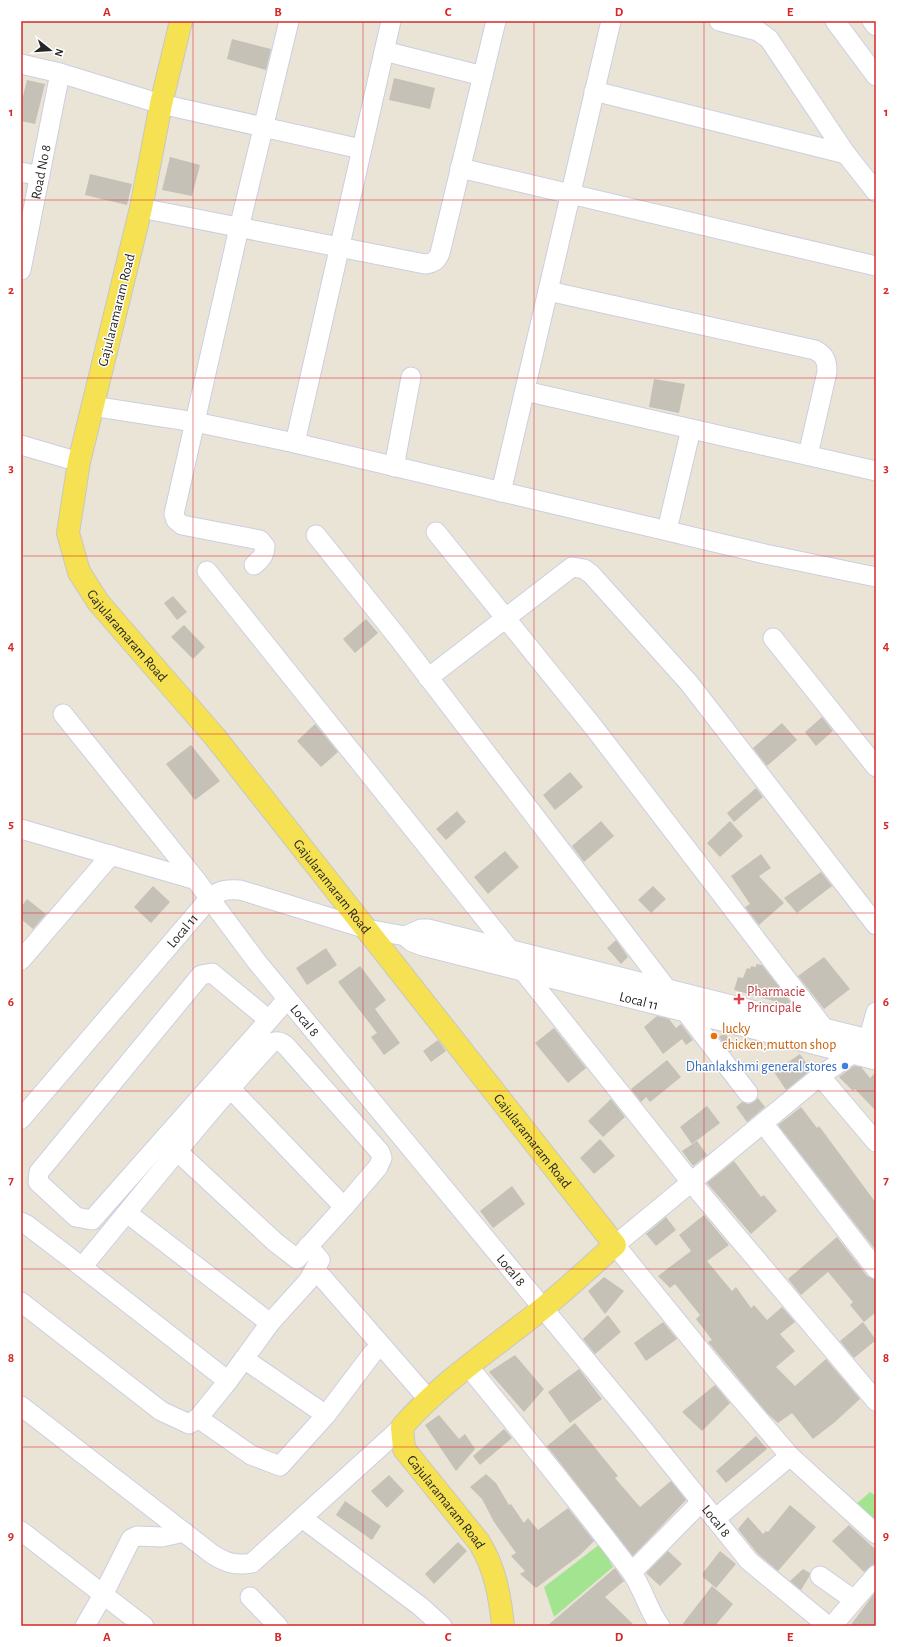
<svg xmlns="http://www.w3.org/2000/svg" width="897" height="1647" viewBox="0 0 897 1647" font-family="'Alegreya Sans',sans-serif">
<rect width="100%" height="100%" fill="#eae4d7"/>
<g fill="#a3e490">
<path d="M870,1492L876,1496V1525L853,1507Z"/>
<path d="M600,1544L613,1567L554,1617L544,1587Z"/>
</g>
<g fill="#c5c1b7">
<path d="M232,39L271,49L266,70L227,59Z"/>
<path d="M394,78L435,88L430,109L389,100Z"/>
<path d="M27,80L45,84L35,124L21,121V104Z"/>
<path d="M170,157L200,165L192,196L162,190Z"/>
<path d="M90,174L132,184L127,205L85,195Z"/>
<path d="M654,379L685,384L679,413L649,407Z"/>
<path d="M173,596L187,612L177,620L164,603Z"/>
<path d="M366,619L378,633L355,653L343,639Z"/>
<path d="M184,625L205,647L193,659L171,637Z"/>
<path d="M822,717L833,731L816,746L805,732Z"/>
<path d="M782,723L797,740L767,766L753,748Z"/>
<path d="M315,724L338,752L321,767L297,741Z"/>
<path d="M191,745L220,781L195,800L166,764Z"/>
<path d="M570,772L583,787L555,810L543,795Z"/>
<path d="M756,788L763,797L734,822L727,813Z"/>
<path d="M457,811L466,822L446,840L436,829Z"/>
<path d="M601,821L614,836L584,862L572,846Z"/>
<path d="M730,821L743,836L720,857L707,843Z"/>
<path d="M505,851L519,867L488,894L474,877Z"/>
<path d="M761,854L771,868L759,876L784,903L759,925L745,907L750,904L731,876Z"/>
<path d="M821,872L832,886L797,913L784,898Z"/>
<path d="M153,886L170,902L151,923L134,907Z"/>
<path d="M653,886L666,899L651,913L638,900Z"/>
<path d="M27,899L46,914L33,929L21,919V907Z"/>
<path d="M616,940L628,957L621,964L607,948Z"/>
<path d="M326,948L337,965L307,985L296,968Z"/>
<path d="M824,957L850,989L824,1009L798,976Z"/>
<path d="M756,964L762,965L790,1001L789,1005L734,990L738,977L743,978L747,968L750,969L751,966L756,967Z"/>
<path d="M360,966L386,1000L375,1009L400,1043L384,1055L371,1037L377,1033L338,982Z"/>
<path d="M657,1016L669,1019L676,1028L681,1024L693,1040L686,1045L682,1039L663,1054L644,1027Z"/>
<path d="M554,1028L586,1068L568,1083L535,1043Z"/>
<path d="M724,1033L737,1046L730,1052L719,1037Z"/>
<path d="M438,1040L446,1051L431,1062L423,1051Z"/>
<path d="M800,1054L811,1070L786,1090L774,1072Z"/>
<path d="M667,1060L681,1077L650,1102L646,1097L641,1102L631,1089Z"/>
<path d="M854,1066L861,1067L870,1078L876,1072V1111L855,1089L853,1091L839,1077Z"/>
<path d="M758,1098L765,1107L747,1122L736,1107L742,1102L749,1104L754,1102Z"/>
<path d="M611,1099L625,1117L603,1137L588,1121Z"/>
<path d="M707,1106L720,1123L692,1144L680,1127Z"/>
<path d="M801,1107L817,1128L819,1126L876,1203V1246L874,1248L778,1125Z"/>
<path d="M600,1139L615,1156L594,1174L580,1158Z"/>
<path d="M697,1141L707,1155L693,1166L682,1151Z"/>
<path d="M734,1161L761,1197L764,1195L777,1211L751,1234L707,1183Z"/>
<path d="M512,1186L525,1204L493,1228L480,1211Z"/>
<path d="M704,1215L729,1245L707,1261L732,1291L736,1287L751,1308L754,1305L767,1320L782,1307L795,1322L780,1334L795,1351L776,1367L795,1386L826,1359L860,1399L835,1422L813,1439L792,1413L778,1423L768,1414L708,1342L712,1340L696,1319L700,1315L675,1284L670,1288L658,1276L691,1251L679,1235Z"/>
<path d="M666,1217L676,1230L656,1246L646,1234Z"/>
<path d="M837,1237L867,1276L876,1280V1312L864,1322L850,1305L853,1302L828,1272L801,1295L788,1279Z"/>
<path d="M604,1277L624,1291L605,1314L588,1291Z"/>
<path d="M608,1315L621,1332L595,1354L583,1339Z"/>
<path d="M663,1322L677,1339L646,1361L634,1343Z"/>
<path d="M863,1322L876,1340L854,1358L840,1341Z"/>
<path d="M515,1355L544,1389L524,1412L489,1372Z"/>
<path d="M579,1369L602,1399L570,1423L548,1392Z"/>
<path d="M715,1385L730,1403L702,1431L682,1412Z"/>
<path d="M439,1415L459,1439L465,1434L475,1449L456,1471L425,1425Z"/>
<path d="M575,1423L618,1476L615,1478L640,1507L671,1481L686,1500L633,1556L547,1446Z"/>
<path d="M504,1429L512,1438L480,1465L473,1456Z"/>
<path d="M756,1436L767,1449L726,1483L716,1471Z"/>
<path d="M486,1474L496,1483L509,1505L511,1504L524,1523L528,1518L538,1530L568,1508L594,1541L580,1555L536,1588L520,1574L525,1571L511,1556L516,1553L494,1522L482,1499L470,1487Z"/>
<path d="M389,1475L404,1491L387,1508L371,1491Z"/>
<path d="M345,1501L381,1526L372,1540L336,1515Z"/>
<path d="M790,1505L816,1527L778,1571L757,1553L738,1529L748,1517L763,1534L766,1531L768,1532Z"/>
<path d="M849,1525L876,1550V1564L872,1565L864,1572L832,1541Z"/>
<path d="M458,1542L467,1551L434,1584L425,1574Z"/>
<path d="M668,1551L682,1564L660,1586L646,1573Z"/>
<path d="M720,1551L736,1564L716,1588L703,1577V1573Z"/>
<path d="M615,1568L624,1581L605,1597L635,1626H547Z"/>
<path d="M803,1569L810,1573L809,1577L801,1590L790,1581Z"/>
<path d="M712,1586L733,1604L715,1626H681Z"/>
<path d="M876,1592V1626H850L873,1595Z"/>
</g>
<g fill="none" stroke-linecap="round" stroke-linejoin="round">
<g stroke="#cccee1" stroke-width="21">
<g id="minor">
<path d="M719,21L758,31L769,39L846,154L876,192"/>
<path d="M835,21L876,76"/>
<path d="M872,21L876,26"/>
<path d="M384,51L483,76"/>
<path d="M21,64L60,73L161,104L361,149"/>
<path d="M594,91L846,154"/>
<path d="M460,168L876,266"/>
<path d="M21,172L40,176"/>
<path d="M141,208L425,264C433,263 437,261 440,253L496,21"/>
<path id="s1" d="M21,270L60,73"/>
<path d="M548,291L815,350C825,355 827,361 827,372L808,455"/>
<path d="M525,391L876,471"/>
<path d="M92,406L195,422L295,443L765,554L876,577"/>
<path d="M295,443L391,21"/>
<path d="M21,445L79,462"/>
<path d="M394,467L411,377"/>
<path d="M501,492L611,21"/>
<path d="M667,530L691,429"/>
<path d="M436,532L595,729L824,1028"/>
<path d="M316,535L399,639L667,989"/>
<path d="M254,565C261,559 265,555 265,546L260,540L182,525L176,520L174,514L239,228L289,21"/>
<path d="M207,571L510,950"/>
<path d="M773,638L876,767"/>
<path d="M428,678L572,567L584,569L591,574L689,683L876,925"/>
<path d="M63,714L196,880"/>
<path id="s2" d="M21,829L196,880L257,962L642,1428L749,1561L828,1626"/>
<path d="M405,936L421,929H428L876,1041"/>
<path d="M21,960L111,855"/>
<path d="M524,972L691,1182L876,1401"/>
<path d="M685,1011L748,1093"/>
<path d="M269,1020L212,973L201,975L39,1172L38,1182L76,1217L92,1220L269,1020L287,999"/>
<path d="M865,1052L876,1012"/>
<path d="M852,1054L820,1076L615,1245L718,1372L790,1456L876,1534"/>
<path d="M820,1076L876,1142"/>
<path d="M230,1088L344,1207"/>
<path id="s3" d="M21,1119L209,899C219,890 227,889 240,890L367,929L405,936L412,942L423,946L876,1060"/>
<path d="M763,1123L876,1269"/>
<path d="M127,1213L270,1323"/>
<path d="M21,1222L27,1225L82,1267C144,1192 205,1115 271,1043C279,1040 283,1042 288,1048L380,1152L382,1158L378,1167L344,1207L297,1259L275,1242L177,1151"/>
<path d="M82,1267L228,1381L270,1323L308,1281L320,1260L308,1246"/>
<path d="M315,1269L429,1400"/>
<path d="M21,1302L161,1411L189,1424L198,1418L228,1381"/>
<path d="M244,1359L326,1415"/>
<path d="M468,1366C523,1434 578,1501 630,1570C643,1587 647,1609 660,1626"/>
<path d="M21,1406L212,1554C226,1563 236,1566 252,1563L402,1427"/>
<path d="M198,1418L251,1455L280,1466L326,1415L372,1354L381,1346"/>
<path d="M302,1518L420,1606L442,1626"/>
<path d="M715,1519L790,1456"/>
<path d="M21,1531L144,1626"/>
<path d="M632,1572L701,1502"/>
<path d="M820,1576L854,1600"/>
<path d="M250,1597L278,1626"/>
<path d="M85,1626L103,1595L131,1539L137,1536L162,1537L184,1532"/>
<path d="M832,1626L876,1575"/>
</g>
</g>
<g stroke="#c7c7c7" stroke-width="24">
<g id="major">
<path id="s4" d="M181,21L161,104L141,208L79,462L68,533L79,572L98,602L215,737L615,1245C591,1266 567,1289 542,1309C495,1347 442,1381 402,1427L404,1449L479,1542C495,1568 500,1596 503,1626"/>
</g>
</g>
<use href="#minor" stroke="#fff" stroke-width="19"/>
<use href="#major" stroke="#f5e151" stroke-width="22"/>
</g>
<path fill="none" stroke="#d62828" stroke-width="1" stroke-opacity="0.55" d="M193,21V1626M363,21V1626M534,21V1626M704,21V1626M21,200H876M21,378H876M21,556H876M21,734H876M21,913H876M21,1091H876M21,1269H876M21,1447H876"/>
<path fill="#e0444e" stroke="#fff" stroke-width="1.5" d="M737 993h4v4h4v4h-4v4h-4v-4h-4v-4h4z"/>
<circle fill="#e8710a" stroke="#fff" stroke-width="1.5" cx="714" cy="1036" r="4"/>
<circle fill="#3f7fe0" stroke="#fff" stroke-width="1.5" cx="845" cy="1066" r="4"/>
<g text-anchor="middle" stroke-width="3" stroke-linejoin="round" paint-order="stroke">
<g font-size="14" fill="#262626" stroke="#fff">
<text dy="5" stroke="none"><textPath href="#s1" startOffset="100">Road No 8</textPath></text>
<text transform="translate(116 310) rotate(-76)" y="5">Gajularamaram Road</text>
<text dy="5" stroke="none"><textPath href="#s4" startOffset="645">Gajularamaram Road</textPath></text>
<text dy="5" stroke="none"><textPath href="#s4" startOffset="969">Gajularamaram Road</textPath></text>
<text dy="5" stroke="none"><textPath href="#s3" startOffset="248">Local 11</textPath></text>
<text dy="5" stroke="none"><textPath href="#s3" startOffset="738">Local 11</textPath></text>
<text dy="5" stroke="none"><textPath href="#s2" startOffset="360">Local 8</textPath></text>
<text dy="5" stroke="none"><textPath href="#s4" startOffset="1293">Gajularamaram Road</textPath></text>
<text dy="5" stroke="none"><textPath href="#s2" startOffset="684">Local 8</textPath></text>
<text dy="5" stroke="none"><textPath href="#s4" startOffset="1796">Gajularamaram Road</textPath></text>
<text dy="5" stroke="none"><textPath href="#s2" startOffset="1008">Local 8</textPath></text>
</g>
<g font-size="14" fill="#be3a42" stroke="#fff" text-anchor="start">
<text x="747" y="996">Pharmacie<tspan x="747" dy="16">Principale</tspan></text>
</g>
<g font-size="14" fill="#c56008" stroke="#fff" text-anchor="start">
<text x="722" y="1033">lucky<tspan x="722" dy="16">chicken,mutton shop</tspan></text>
</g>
<g font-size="14" fill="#366cbe" stroke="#fff" text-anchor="end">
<text x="837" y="1071">Dhanlakshmi general stores</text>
</g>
</g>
<rect width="897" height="1647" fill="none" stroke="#ffffff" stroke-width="44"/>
<g transform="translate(50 50) rotate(107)" stroke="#ffffff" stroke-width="3" paint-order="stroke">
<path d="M0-3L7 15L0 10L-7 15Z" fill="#262626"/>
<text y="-6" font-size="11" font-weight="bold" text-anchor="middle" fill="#262626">N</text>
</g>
<rect x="22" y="22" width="853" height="1603" fill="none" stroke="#d62828" stroke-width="1.5"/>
<g font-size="13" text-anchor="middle" font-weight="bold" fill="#d62828">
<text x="107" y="16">A</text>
<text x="278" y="16">B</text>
<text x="448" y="16">C</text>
<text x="619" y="16">D</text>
<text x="790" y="16">E</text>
<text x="11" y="116">1</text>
<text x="886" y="116">1</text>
<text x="11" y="294">2</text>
<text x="886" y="294">2</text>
<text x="11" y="472">3</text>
<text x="886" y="472">3</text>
<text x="11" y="650">4</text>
<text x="886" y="650">4</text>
<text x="11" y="828">5</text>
<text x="886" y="828">5</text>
<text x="11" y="1006">6</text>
<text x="886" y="1006">6</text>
<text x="11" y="1184">7</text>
<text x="886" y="1184">7</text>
<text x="11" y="1362">8</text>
<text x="886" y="1362">8</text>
<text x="11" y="1540">9</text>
<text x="886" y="1540">9</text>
<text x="107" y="1641">A</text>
<text x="278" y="1641">B</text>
<text x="448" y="1641">C</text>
<text x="619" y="1641">D</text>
<text x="790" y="1641">E</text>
</g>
</svg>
